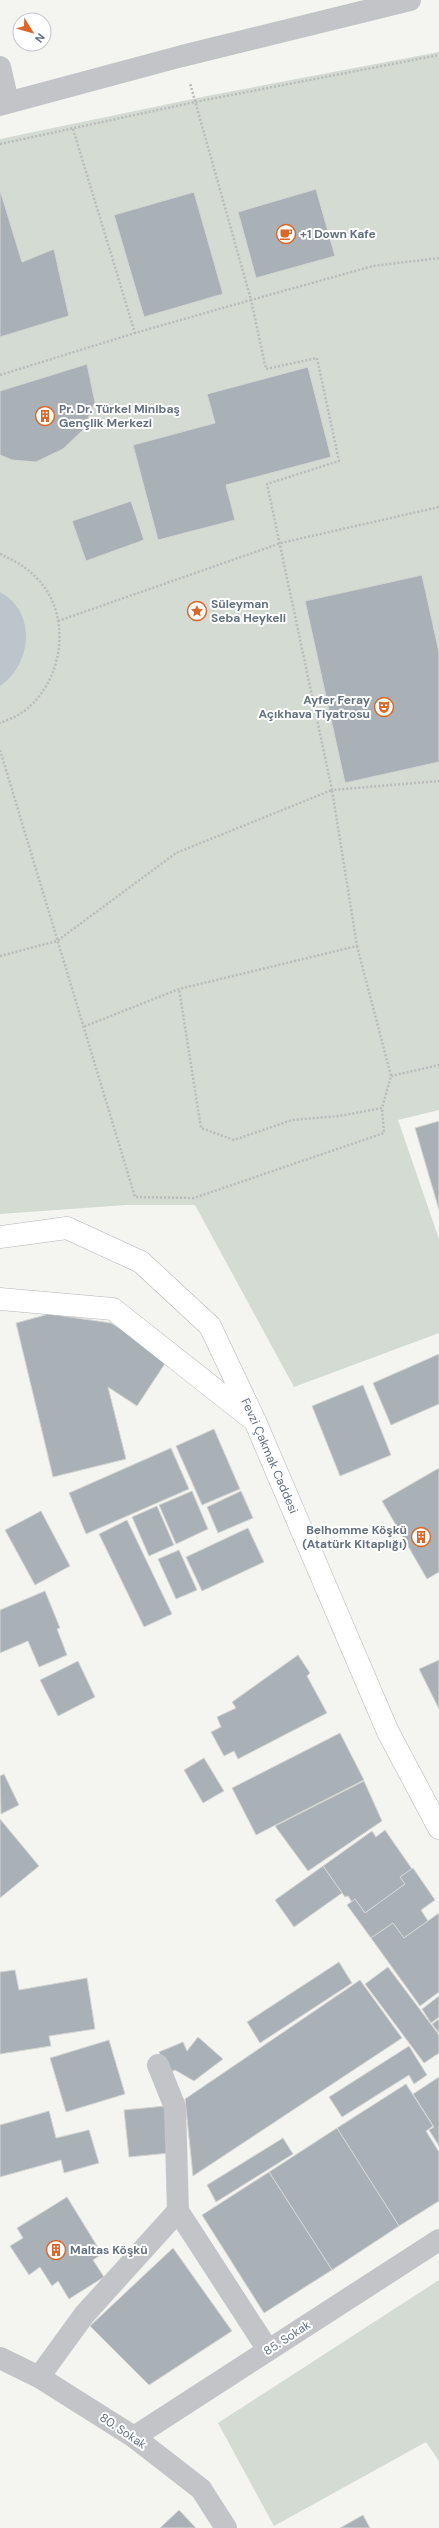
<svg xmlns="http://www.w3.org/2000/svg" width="439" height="2528" viewBox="0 0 439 2528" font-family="'DM Sans',sans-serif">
<rect width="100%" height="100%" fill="#f4f4f0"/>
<g fill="#d4dbd2">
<path d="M439,52V1110L398,1120L439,1239V1333L294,1387L195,1205H126L0,1214V139L207,96Z"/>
<path d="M439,2280V2461L426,2442L274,2526L218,2423Z"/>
</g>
<path fill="#bdc5cc" d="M0,592C37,612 32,664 0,686Z"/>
<g fill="#aab1b6" stroke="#d5d5d3">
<path d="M316,189L335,256L256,278L238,212Z"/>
<path d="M0,190L22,262L54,249L69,316L0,337Z"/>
<path d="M194,192L223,294L144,317L114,215Z"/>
<path d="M87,364L95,402L83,430L63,449L36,462L12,460L0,455V391Z"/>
<path d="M308,367L331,457L226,485L235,520L158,540L133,445L215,423L207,394Z"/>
<path d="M131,501L144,540L86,561L72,521Z"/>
<path d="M422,575L439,652V762L345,783L305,601Z"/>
<path d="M439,1121V1210L415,1128Z"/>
<path d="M49,1314L111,1323L168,1359L137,1406L108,1387L126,1459L53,1477L16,1323Z"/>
<path d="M439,1354V1404L391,1425L373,1383Z"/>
<path d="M363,1385L391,1455L340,1476L312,1406Z"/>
<path d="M214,1429L240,1489L202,1505L176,1446Z"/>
<path d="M171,1448L189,1489L86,1534L69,1493Z"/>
<path d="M439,1468V1572L427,1579L382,1501Z"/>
<path d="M192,1491L208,1529L176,1544L159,1505Z"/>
<path d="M241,1491L253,1518L218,1533L207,1507Z"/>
<path d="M157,1506L174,1545L149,1556L132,1517Z"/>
<path d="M41,1511L70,1566L35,1585L5,1530Z"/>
<path d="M127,1520L172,1614L144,1627L99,1534Z"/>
<path d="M248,1528L264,1562L202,1591L186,1557Z"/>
<path d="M179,1550L197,1590L176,1599L158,1559Z"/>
<path d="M45,1591L60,1628L57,1629L67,1655L39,1667L28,1641L0,1653V1610Z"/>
<path d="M298,1655L310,1673L307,1676L327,1713L238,1759L234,1751L224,1756L211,1732L221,1727L217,1717L236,1708L232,1702Z"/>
<path d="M439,1660V1709L419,1669Z"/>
<path d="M78,1661L95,1697L58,1716L40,1680Z"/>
<path d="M340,1733L364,1780L256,1835L232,1788Z"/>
<path d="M204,1758L224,1791L203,1803L184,1770Z"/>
<path d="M4,1774L19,1805L1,1814L0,1776Z"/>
<path d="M364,1781L382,1821L308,1871L275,1826Z"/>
<path d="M0,1819L39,1866L0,1898Z"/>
<path d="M385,1830L412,1869L400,1877L405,1884L365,1913L355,1899L352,1902L348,1896L345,1897L323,1866L372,1831L376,1837Z"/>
<path d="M323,1866L342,1893L294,1927L275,1900Z"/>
<path d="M413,1868L435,1900L421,1910L428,1921L404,1938L393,1923L371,1938L347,1905L355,1899L365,1913L405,1884L400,1877Z"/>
<path d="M439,1913V1992L420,2006L371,1938L393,1923L404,1938Z"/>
<path d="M339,1962L352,1983L260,2043L247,2022Z"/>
<path d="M388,1967L439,2035V2053L424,2063L365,1984Z"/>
<path d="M15,1970L19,1990L87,1978L95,2029L49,2036L51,2046L0,2054V1972Z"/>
<path d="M360,1980L402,2038L193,2176L185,2099Z"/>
<path d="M439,1996V2017L431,2023L422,2009Z"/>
<path d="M439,2019V2033L432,2024Z"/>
<path d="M198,2037L223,2059L194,2081L175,2070L168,2073L159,2052L183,2042L187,2051Z"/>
<path d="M109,2040L125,2094L66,2112L50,2058Z"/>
<path d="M409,2046L427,2075L414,2084L409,2075L342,2117L329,2097Z"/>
<path d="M439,2077V2146L429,2130L434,2127L413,2094Z"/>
<path d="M406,2084L433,2126L426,2131L439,2152V2201L399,2226L337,2128Z"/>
<path d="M165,2106L170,2153L129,2157L124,2110Z"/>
<path d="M49,2111L56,2138L89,2130L99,2163L64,2173L61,2160L0,2177V2125Z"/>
<path d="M337,2128L399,2226L332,2270L269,2172Z"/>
<path d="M283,2138L293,2154L216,2202L207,2185Z"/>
<path d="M269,2172L332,2270L264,2313L202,2215Z"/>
<path d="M67,2197L102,2254L93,2260L104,2277L69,2299L58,2281L52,2286L40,2267L29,2275L10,2246L23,2238L17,2228Z"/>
<path d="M173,2248L232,2331L149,2385L90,2326Z"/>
<path d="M179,2510L196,2528H160Z"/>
<path d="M363,2515L370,2528H340Z"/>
</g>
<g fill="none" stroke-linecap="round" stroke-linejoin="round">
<g stroke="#b2b6ba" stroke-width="23">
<g id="secondary">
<path id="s1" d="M0,1237L67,1228L141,1262L210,1326L255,1421L388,1732L439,1828"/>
<path d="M0,1299L113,1309L251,1418"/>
</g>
</g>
<g stroke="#b9bbbd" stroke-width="2.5" stroke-dasharray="2 2" stroke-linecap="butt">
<path d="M73,129L135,333L251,300L190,83"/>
<path d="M0,144L195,102L439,55"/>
<path d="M439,258L373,266L251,300L266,369L317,358L339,461L267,484L332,790L439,781"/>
<path d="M0,375L135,333"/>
<path d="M0,554C16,561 31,570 42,584C73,623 61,687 20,714C14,718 6,720 0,723"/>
<path d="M58,621L281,543L439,507"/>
<path d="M0,750L135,1197L194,1198L384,1133L382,1108L339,1116L292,1120L234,1140L201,1128L179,989"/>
<path d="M357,946L391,1076L382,1108"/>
<path d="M0,956L57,941L176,853L332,790L357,946L179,989L83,1027"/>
<path d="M391,1076L439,1065"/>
</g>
<g stroke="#c2c4c8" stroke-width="22">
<path d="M0,67L8,102"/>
<path d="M0,105L182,56L410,0"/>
<path d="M178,2211L268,2350"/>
<path d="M0,2358L39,2377L134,2437L201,2489L226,2528"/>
<path d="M39,2377L84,2315L178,2211L175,2107L158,2065"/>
<path d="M134,2437L439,2240"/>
</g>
<use href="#secondary" stroke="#fff" stroke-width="22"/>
</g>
<defs>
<g id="cafe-ring" transform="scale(1)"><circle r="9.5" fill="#fff" stroke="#db672a" stroke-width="1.5"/><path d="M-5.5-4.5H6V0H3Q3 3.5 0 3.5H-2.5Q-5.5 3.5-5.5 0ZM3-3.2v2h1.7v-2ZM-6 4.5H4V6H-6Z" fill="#db672a"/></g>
<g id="building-ring" transform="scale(1)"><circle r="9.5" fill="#fff" stroke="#db672a" stroke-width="1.5"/><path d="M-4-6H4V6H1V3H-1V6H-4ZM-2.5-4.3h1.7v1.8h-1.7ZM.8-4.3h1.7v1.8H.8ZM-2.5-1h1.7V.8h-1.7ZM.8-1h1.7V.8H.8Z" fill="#db672a"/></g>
<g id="sight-ring" transform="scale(1)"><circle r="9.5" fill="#fff" stroke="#db672a" stroke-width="1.5"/><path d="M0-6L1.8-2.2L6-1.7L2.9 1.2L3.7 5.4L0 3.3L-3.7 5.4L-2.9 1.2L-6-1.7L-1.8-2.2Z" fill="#db672a"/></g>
<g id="theatre-ring" transform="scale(1)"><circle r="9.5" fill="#fff" stroke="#db672a" stroke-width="1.5"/><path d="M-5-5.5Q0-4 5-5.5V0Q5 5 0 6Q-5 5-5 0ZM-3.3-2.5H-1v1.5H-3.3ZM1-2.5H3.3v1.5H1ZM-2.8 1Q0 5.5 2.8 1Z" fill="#db672a"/></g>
</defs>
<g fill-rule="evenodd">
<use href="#cafe-ring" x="286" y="234"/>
<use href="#building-ring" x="45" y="416"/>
<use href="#sight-ring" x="197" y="611"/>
<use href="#theatre-ring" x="384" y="707"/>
<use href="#building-ring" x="421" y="1537"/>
<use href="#building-ring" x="56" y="2250"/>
</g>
<g text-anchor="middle" stroke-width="4" stroke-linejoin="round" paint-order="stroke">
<g font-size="12" font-weight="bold" fill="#647180" stroke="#fff" text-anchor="start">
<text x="300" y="238">+1 Down Kafe</text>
<text x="59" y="413">Pr. Dr. Türkel Minibaş<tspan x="59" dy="14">Gençlik Merkezi</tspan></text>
<text x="211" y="608">Süleyman<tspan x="211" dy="14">Seba Heykeli</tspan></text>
<text x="370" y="704" text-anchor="end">Ayfer Feray<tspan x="370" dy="14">Açıkhava Tiyatrosu</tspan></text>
<text x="407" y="1534" text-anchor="end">Belhomme Köşkü<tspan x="407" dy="14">(Atatürk Kitaplığı)</tspan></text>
<text x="70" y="2254">Maltas Köşkü</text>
</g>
<g font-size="12" fill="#647180" stroke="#fff">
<text dy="4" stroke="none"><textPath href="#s1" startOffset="386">Fevzi Çakmak Caddesi</textPath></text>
<text transform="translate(287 2338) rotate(-33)" y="4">85. Sokak</text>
<text transform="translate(123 2431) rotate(34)" y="4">80. Sokak</text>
</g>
</g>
<g transform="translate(32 32) rotate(127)"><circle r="19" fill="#ffffff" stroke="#c1c6cc"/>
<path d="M0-3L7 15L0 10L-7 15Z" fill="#db672a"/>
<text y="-6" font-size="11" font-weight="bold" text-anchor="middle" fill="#647180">N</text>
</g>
</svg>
